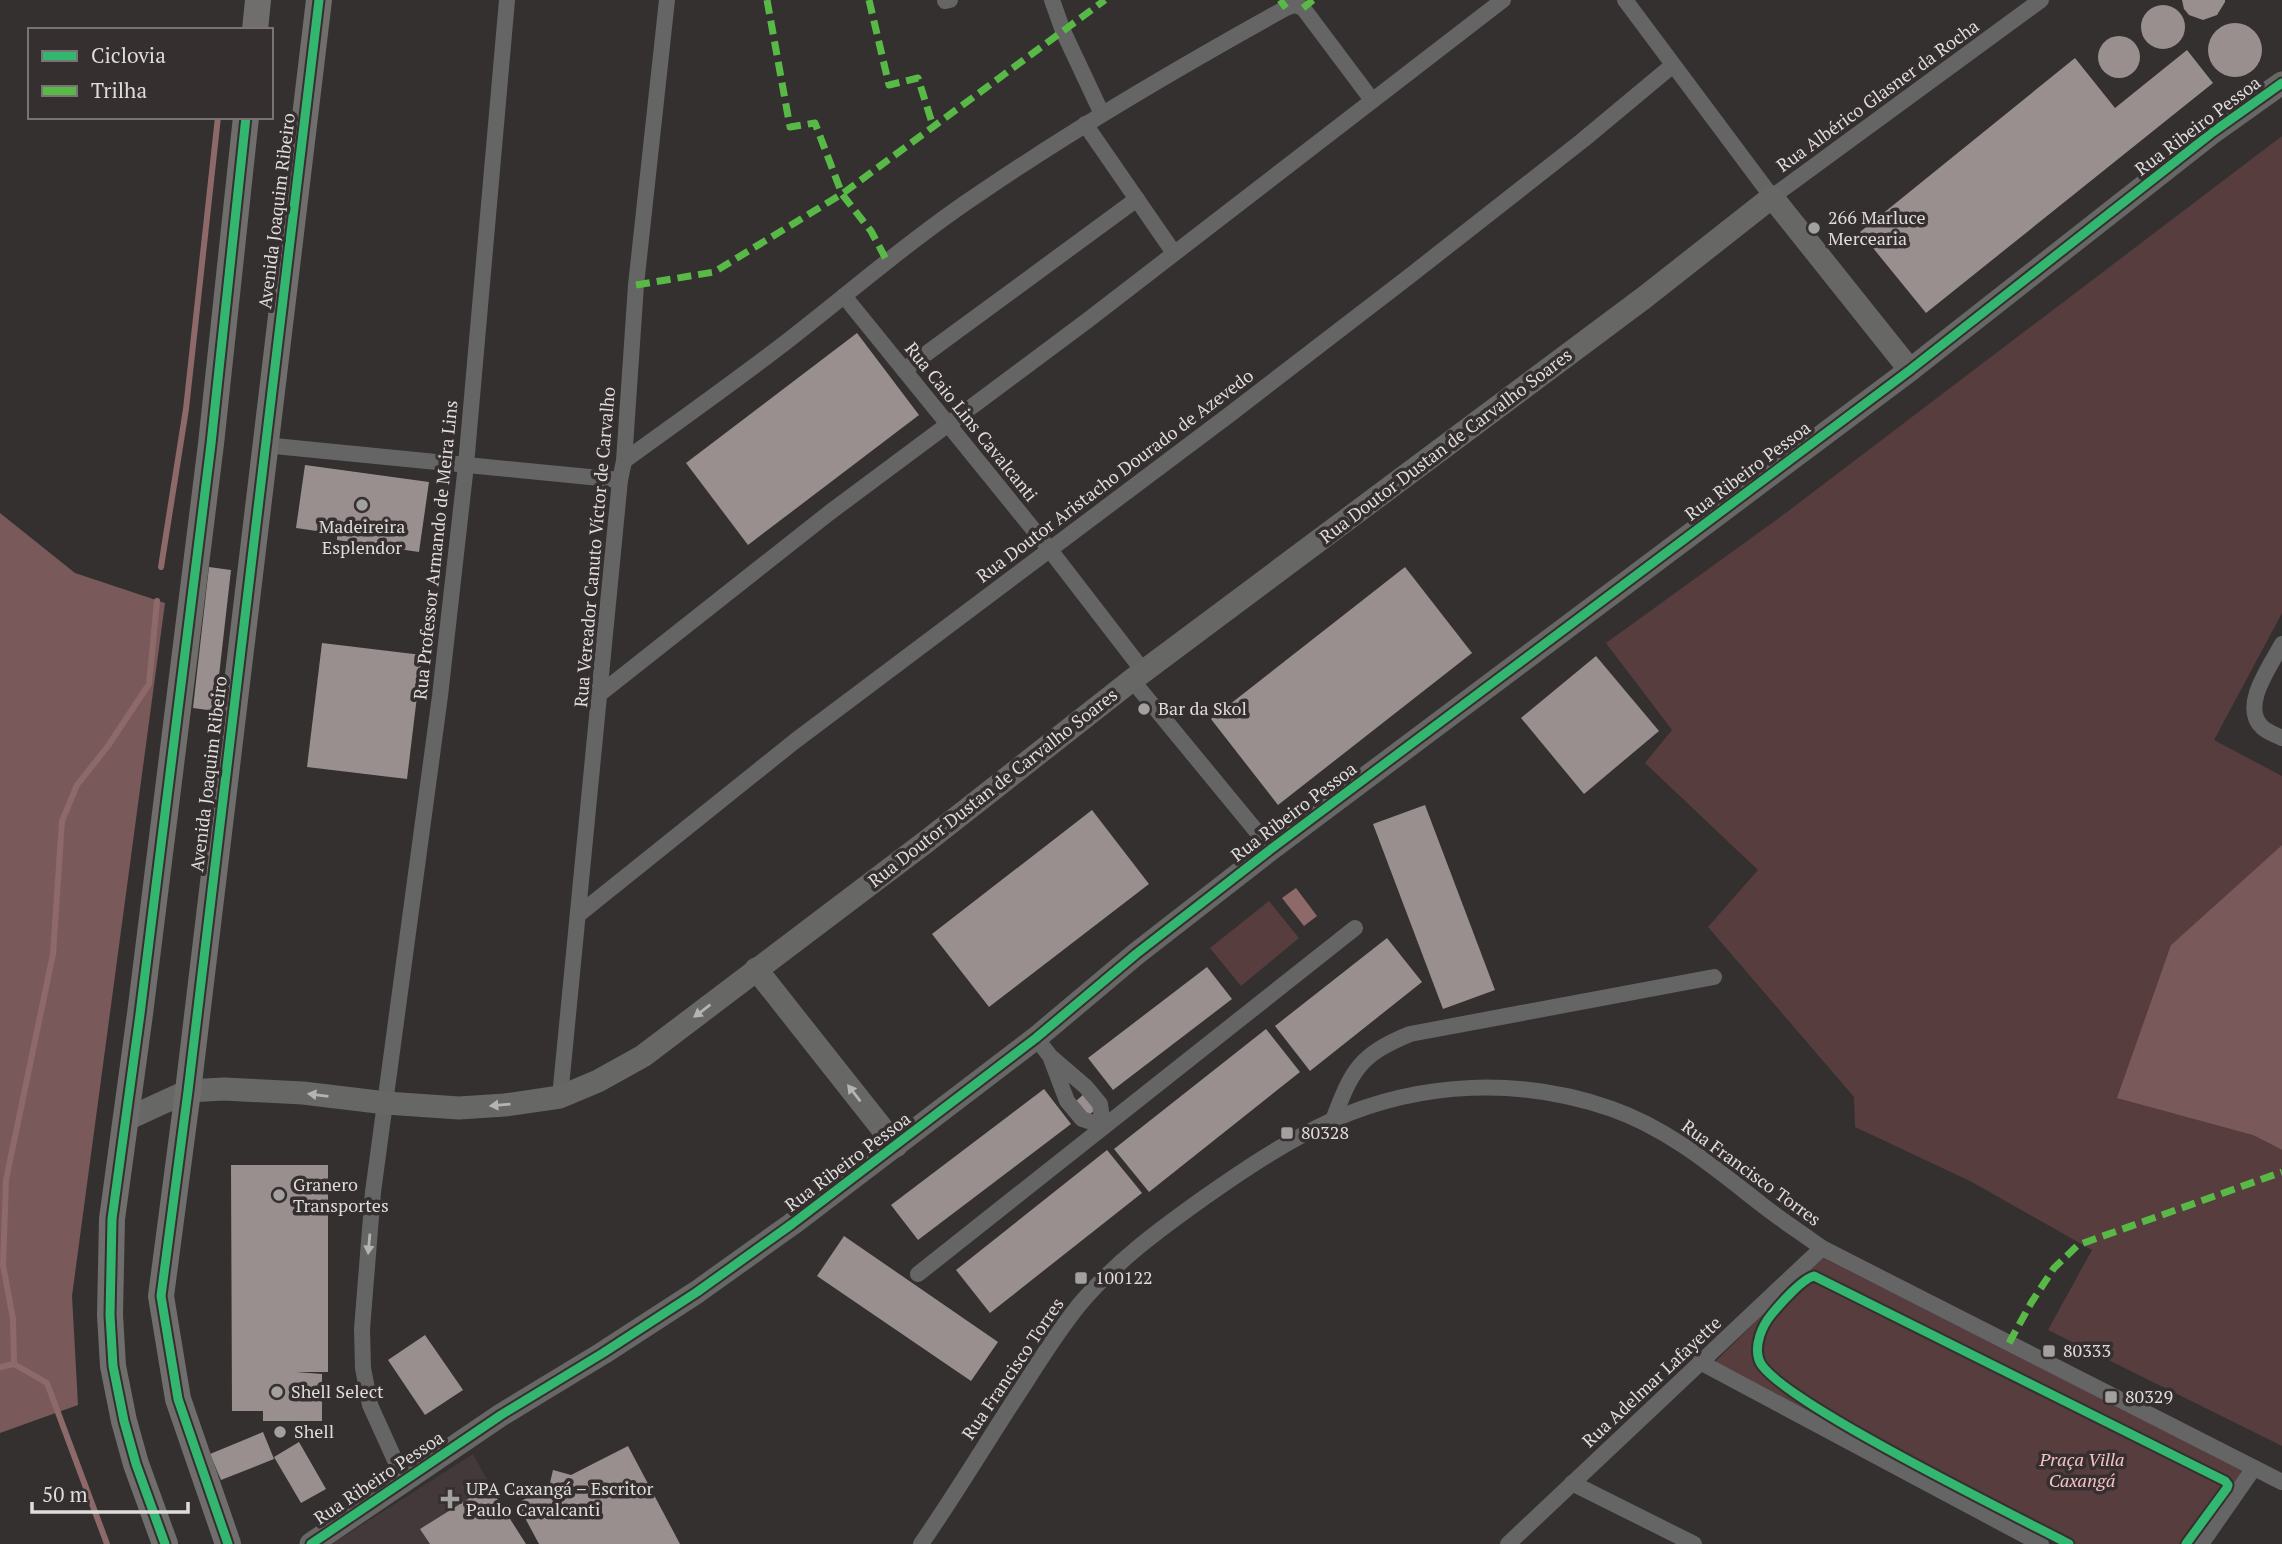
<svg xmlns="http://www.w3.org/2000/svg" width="2282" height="1544" viewBox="0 0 2282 1544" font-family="'PT Serif',serif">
<rect width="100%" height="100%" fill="#343030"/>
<path fill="#44393a" d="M473,1454L522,1544H332Z"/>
<g fill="#573d3e">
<path d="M2282,136V613L2214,740L2282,776V845L2171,945L2253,1135L2282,1150V1446L2048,1330L2092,1250L1972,1182L1855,1127L1854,1097L1708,927L1758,870L1645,763L1672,730L1606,643L1783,515Z"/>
<path d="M1269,901L1299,938L1241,986L1210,948Z"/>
<path d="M1821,1257L2247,1470L2191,1544H2063L1715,1362Z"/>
</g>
<g fill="#79595a">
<path d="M0,513L75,573L165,603L72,1296L78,1405L0,1433Z"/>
<path d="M2282,845V1150L2253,1135L2117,1098L2171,945Z"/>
</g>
<path fill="#8d696a" d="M1296,888L1317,916L1304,926L1282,898Z"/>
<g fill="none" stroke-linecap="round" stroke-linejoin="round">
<g stroke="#8d696a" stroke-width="6">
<path d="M161,567L186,409L218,117"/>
<path d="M14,1364L13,1319L3,1265L6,1180L53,954L62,821L77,785L108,746L149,684L157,601"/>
<path d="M0,1367L14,1364L47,1383L107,1544"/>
</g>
</g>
<g fill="#998f8f">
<path d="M2182,0H2225V2L2217,15L2203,20L2189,15L2184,9Z"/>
<circle cx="2163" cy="27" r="22"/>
<circle cx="2235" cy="50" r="27"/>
<circle cx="2119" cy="57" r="21"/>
<path d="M2187,50L2213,83L1926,313L1860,232L2075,58L2115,108Z"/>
<path d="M857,333L919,415L748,545L686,463Z"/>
<path d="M305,465L429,482L419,552L337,540V534L296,528Z"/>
<path d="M209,567L231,570L215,711L193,708Z"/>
<path d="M1405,567L1472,653L1278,805L1211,719Z"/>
<path d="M322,643L422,655L407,779L307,767Z"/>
<path d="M1596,656L1659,731L1584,794L1521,718Z"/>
<path d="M1425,805L1495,990L1443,1009L1373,824Z"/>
<path d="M1092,810L1149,884L989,1007L932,934Z"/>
<path d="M1387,938L1422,982L1310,1071L1275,1026Z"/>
<path d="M1207,967L1232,999L1113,1090L1088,1058Z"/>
<path d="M1266,1029L1300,1072L1149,1192L1114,1149Z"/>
<path d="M1044,1089L1071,1124L918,1240L891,1205Z"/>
<path d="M1085,1093L1097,1108L1088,1116L1076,1101Z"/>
<path d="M1107,1150L1142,1193L990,1313L956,1270Z"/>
<path d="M231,1165H328V1372H296L322,1374V1421H263V1411H232Z"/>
<path d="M844,1236L998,1342L971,1381L817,1276Z"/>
<path d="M425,1335L463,1390L425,1415L388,1360Z"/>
<path d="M263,1432L274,1459L221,1480L210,1454Z"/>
<path d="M299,1442L326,1489L301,1503L274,1457Z"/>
<path d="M628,1446L680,1544H539L517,1503L549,1487L553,1470L571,1475Z"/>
<path d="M489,1486L526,1544H430L420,1529Z"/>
</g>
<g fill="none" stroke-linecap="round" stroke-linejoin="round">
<g stroke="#646564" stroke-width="16">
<path d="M1052,0L1063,31L1102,114"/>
<path d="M1625,0L1772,197L2041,0"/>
<path d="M945,1L950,0"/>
<path d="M1085,124L1174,253"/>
<path d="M844,296L1050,550L1144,672"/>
<path d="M904,370L1137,199"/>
<path d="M264,445L620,480"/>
<path d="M624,461C679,421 736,381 790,339C854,289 915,236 983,191C1080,125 1183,65 1286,8L1295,5L1303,8L1372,100"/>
<path d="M2282,644C2271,665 2240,706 2262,727C2267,732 2276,735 2282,738"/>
<path d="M1132,680L1271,849"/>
<path d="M601,693L829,513L1088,320L1503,0"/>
<path d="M578,915L795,741L1229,415L1411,275L1583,140L1673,65"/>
<path d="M1036,1038L1050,1056L1086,1087L1100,1104L1103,1126L1082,1119L1067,1101L1050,1056"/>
<path d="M560,1097L620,480L624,461L636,285L667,0"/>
<path d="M1333,1120C1352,1070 1359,1055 1410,1034L1714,977"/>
<path d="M918,1274L1355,928"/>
<path d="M1700,1362L2041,1544"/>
<path d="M404,1480L370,1405L363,1368L362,1329L373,1192L440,696L466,465L507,0"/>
<path d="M1572,1483L1694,1544"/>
<path d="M921,1544C957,1492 989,1438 1024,1385C1041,1358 1059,1330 1079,1305C1115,1262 1160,1229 1205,1197C1245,1169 1288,1140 1333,1120C1421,1081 1521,1077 1612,1109C1669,1129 1715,1168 1761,1204C1781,1220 1802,1233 1822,1248L2282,1482"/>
<path d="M1508,1544L1822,1248"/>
<path d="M2201,1544L2254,1468"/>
</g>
<g stroke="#676766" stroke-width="23">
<path d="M756,969L896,1146"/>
<path d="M125,1120L188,1091L224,1089L303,1093L386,1103L459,1108L505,1105L560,1097L598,1081L643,1056L927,841L1132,680L1645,297L1772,197L1910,370"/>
<path d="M311,1544L501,1415L603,1353L697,1292L792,1224L1036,1038L1136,954L1271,849L1910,370L2213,132L2282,83"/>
</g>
<g stroke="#6f6e6d" stroke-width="26">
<path d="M255,30L258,0"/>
<path d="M165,1544L136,1464L124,1421L113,1366L110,1315L112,1219L140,1014L211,444L246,117"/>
<path d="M228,1544L178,1399L161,1296L188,1091L319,0"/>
</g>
<g stroke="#58b947" stroke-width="7" stroke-dasharray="14 7" stroke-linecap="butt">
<path d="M767,0L790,127L815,123L842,194L871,231L887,261"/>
<path d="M869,0L889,85L918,78L933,126"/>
<path d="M1280,0L1286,8"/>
<path d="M1303,8L1313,0"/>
<path d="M636,285L714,272L842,194L1105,0"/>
<path d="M2009,1343L2031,1303L2054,1268L2078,1245L2282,1172"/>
</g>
<g stroke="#352f2f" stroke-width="13">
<g id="cycleway">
<path d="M165,1544L136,1464L124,1421L113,1366L110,1315L112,1219L140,1014L211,444L246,117"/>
<path d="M228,1544L178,1399L161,1296L188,1091L319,0"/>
<path d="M311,1544L501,1415L603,1353L697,1292L792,1224L1036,1038L1136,954L1271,849L1910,370L2213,132L2282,83"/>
<path d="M2069,1544C2022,1519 1771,1397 1759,1360C1754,1345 1762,1326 1771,1315C1780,1304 1802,1279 1814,1276L2225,1481L2228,1485L2227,1488L2186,1544"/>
</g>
</g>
<use href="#cycleway" stroke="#33b770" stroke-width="9"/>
</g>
<defs><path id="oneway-solid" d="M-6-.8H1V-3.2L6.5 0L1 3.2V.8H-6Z" transform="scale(1.75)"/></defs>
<g fill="#b5b3b3">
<use href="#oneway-solid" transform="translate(702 1011) rotate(143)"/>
<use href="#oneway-solid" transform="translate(854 1093) rotate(-128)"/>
<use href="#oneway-solid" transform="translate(318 1095) rotate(-173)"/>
<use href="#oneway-solid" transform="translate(500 1105) rotate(175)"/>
</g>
<use fill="#b4b2b2" href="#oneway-solid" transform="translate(369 1244) rotate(95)"/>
<g fill="#a3a0a0" stroke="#352f2f" stroke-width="2.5">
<circle cx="1814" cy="228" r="7"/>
<circle cx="362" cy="505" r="7"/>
<circle cx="1144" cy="709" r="7"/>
<rect x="1280" y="1126" width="14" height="14" rx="3.5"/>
<circle cx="279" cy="1195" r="7"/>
<rect x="1074" y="1271" width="14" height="14" rx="3.5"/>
<rect x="2042" y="1344" width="14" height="14" rx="3.5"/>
<circle cx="277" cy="1392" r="7"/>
<rect x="2104" y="1390" width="14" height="14" rx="3.5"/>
<circle cx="280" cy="1432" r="7"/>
<path d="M446.5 1488.5h7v7h7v7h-7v7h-7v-7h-7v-7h7z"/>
</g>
<g text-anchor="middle" stroke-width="7" stroke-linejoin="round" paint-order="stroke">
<g font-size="18" fill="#dfdcdc" stroke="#352f2f">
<text transform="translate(1878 96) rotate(-36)" y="6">Rua Albérico Glasner da Rocha</text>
<text transform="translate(2198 126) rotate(-37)" y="6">Rua Ribeiro Pessoa</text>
<text transform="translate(277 211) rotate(-83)" y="6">Avenida Joaquim Ribeiro</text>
<text transform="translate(971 422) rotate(51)" y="6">Rua Caio Lins Cavalcanti</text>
<text transform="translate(1446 446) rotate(-37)" y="6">Rua Doutor Dustan de Carvalho Soares</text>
<text transform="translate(1748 471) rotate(-37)" y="6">Rua Ribeiro Pessoa</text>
<text transform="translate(1115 476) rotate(-37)" y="6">Rua Doutor Aristacho Dourado de Azevedo</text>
<text transform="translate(595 547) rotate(-85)" y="6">Rua Vereador Canuto Víctor de Carvalho</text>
<text transform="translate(436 550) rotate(-84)" y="6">Rua Professor Armando de Meira Lins</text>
<text transform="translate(209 774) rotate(-83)" y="6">Avenida Joaquim Ribeiro</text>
<text transform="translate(993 788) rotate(-38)" y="6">Rua Doutor Dustan de Carvalho Soares</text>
<text transform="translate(1294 812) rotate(-37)" y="6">Rua Ribeiro Pessoa</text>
<text transform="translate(848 1162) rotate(-37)" y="6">Rua Ribeiro Pessoa</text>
<text transform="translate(1751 1173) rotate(36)" y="6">Rua Francisco Torres</text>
<text transform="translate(1013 1369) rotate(-56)" y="6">Rua Francisco Torres</text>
<text transform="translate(1652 1382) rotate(-43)" y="6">Rua Adelmar Lafayette</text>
<text transform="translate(379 1478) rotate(-34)" y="6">Rua Ribeiro Pessoa</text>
</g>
<g font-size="18" fill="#dfdcdc" stroke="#352f2f" text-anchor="start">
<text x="1828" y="224">266 Marluce<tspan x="1828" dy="21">Mercearia</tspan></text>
<text x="362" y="533" text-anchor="middle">Madeireira<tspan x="362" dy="21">Esplendor</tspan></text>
<text x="1158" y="715">Bar da Skol</text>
<text x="1301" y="1139">80328</text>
<text x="293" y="1191">Granero<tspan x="293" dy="21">Transportes</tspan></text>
<text x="1095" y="1284">100122</text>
<text x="2063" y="1357">80333</text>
<text x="291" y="1398">Shell Select</text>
<text x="2125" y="1403">80329</text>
<text x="294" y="1438">Shell</text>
<text x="466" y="1495">UPA Caxangá – Escritor<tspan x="466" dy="21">Paulo Cavalcanti</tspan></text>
</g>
<g font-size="18" font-style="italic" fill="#f7c0c2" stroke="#352f2f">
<text x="2082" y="1466">Praça Villa<tspan x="2082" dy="21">Caxangá</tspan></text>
</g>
</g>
<rect x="28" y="28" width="245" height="91" fill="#352f2f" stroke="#797474" stroke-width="2"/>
<rect x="42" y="51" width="35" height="10" fill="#33b770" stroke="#797474" stroke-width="2"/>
<text x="91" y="63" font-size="21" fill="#dfdcdc">Ciclovia</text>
<rect x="42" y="86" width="35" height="10" fill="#58b947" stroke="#797474" stroke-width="2"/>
<text x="91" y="98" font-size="21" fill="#dfdcdc">Trilha</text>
<path d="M32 1502v10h156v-10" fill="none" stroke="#dfdcdc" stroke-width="3.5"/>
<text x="42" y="1502" font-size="21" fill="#dfdcdc" stroke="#352f2f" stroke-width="5" paint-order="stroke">50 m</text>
</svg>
